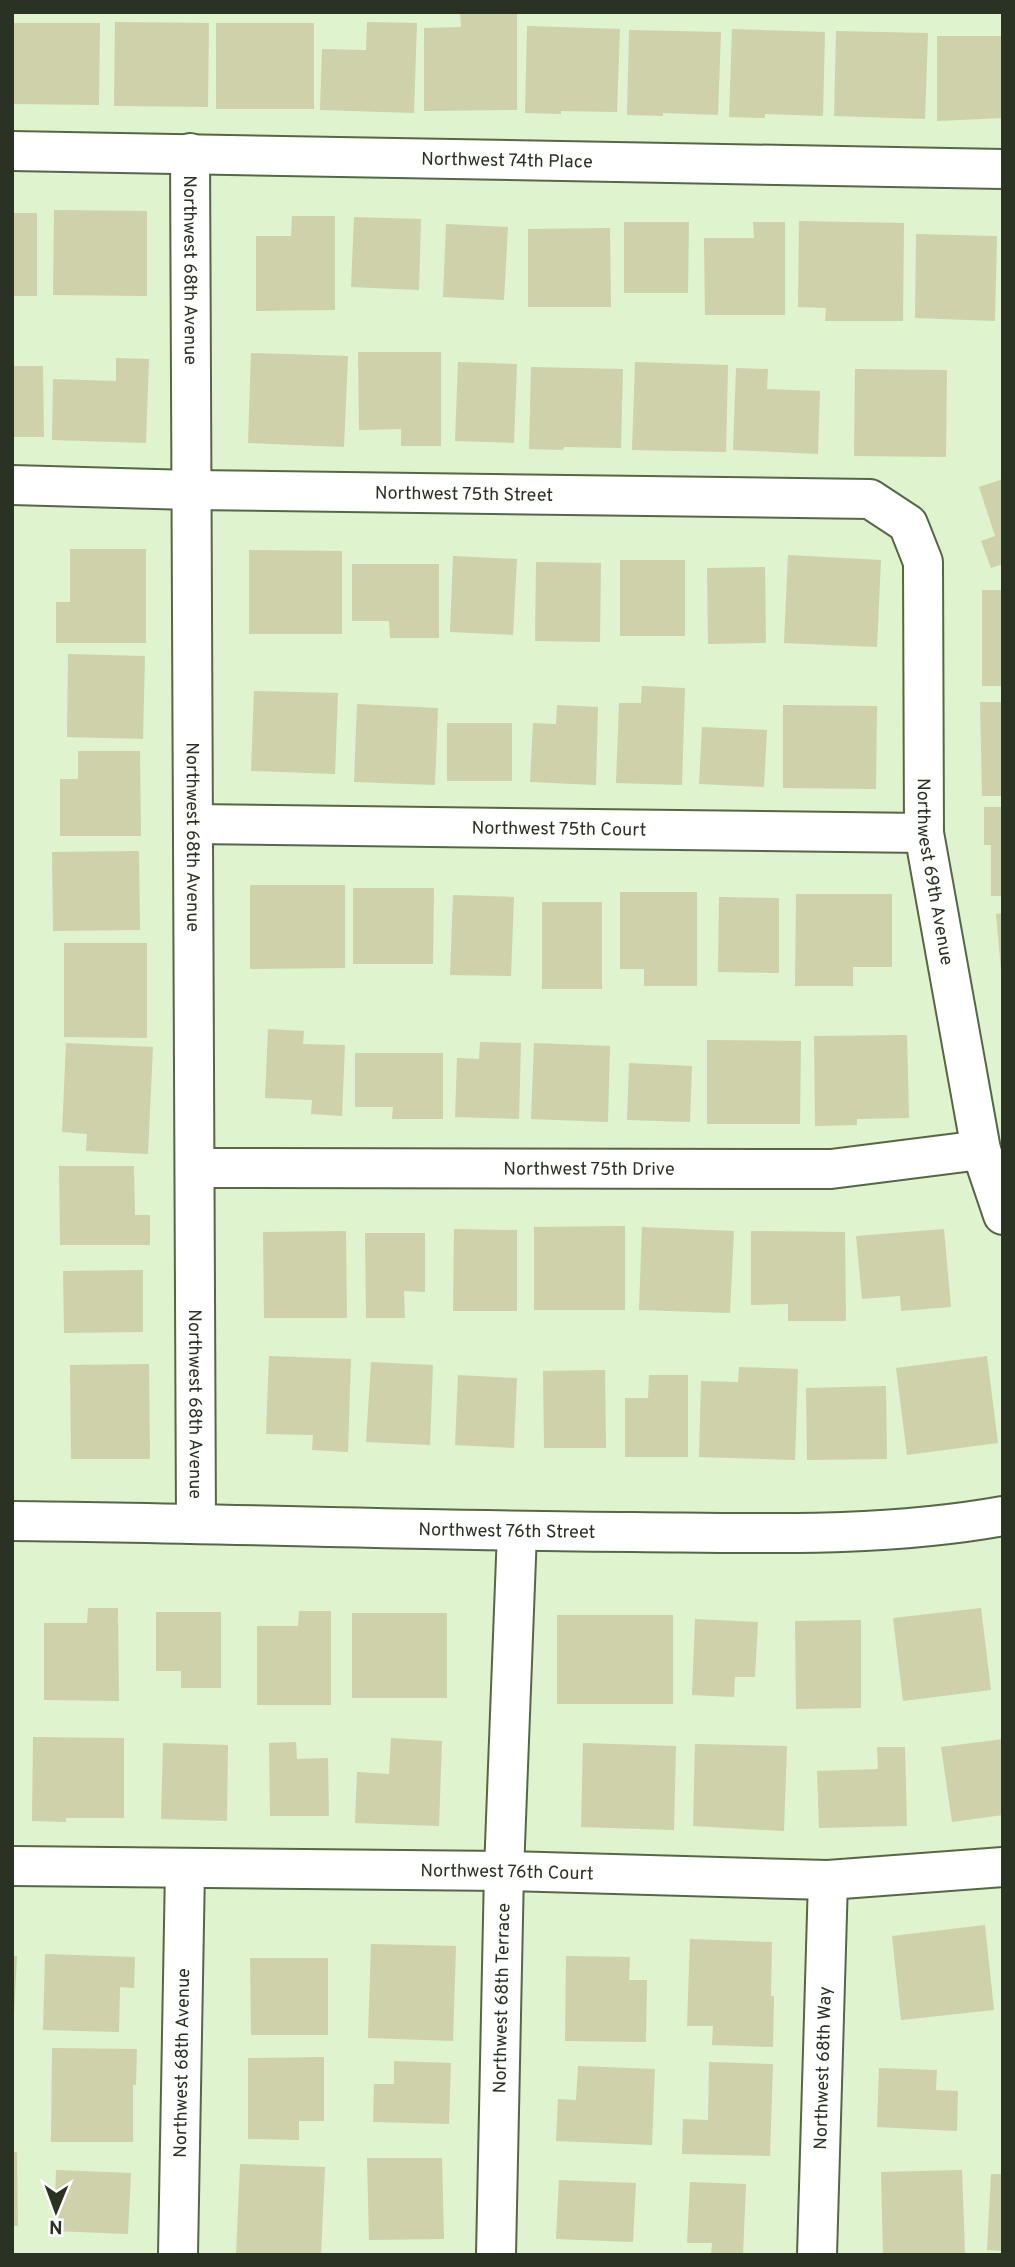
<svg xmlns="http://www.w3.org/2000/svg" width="1015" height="2267" viewBox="0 0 1015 2267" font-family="Overpass,sans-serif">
<rect width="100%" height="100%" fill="#def3ce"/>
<g fill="#ced1a9">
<path d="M460,12H517V110L424,111V28L461,27Z"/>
<path d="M115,22L209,23L208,107L114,106Z"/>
<path d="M367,22L417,23L414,113L320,110L322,49L366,50Z"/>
<path d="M12,23H100L99,105L12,104Z"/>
<rect x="216" y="23" width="98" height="86"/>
<path d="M527,26L620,29L617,112L561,111V114L525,113Z"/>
<path d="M732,29L825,32L823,116L765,114V118L729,117Z"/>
<path d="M629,30L721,32L718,115L663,113V116L627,115Z"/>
<path d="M836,31L928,33L925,119L834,116Z"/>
<path d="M937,36H1003V118L937,121Z"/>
<path d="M54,210L147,211V296L53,295Z"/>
<rect x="12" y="213" width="25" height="83"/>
<path d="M292,216H335V310L256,311V236H291Z"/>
<path d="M354,217L421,219L419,290L351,287Z"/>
<path d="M799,221L904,223L903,321H825L826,308L798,307Z"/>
<path d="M624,222H689L688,293H624Z"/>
<path d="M753,222H785V315H705L704,238H754Z"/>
<path d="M446,224L508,227L504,300L443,297Z"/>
<path d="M610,228L611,307H528V229Z"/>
<path d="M916,234L997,236L995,321L915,318Z"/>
<path d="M358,352H441V446H401V429L359,430Z"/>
<path d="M251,353L348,356L344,447L248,443Z"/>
<path d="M116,358L149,359L146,443L52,440L53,379L116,381Z"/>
<path d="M458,362L517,364L514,443L455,441Z"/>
<path d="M635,362L728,365L726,452L632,450Z"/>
<path d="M12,366H43L44,437H12Z"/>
<path d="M531,367L623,369L621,448L564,447L563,450L529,449Z"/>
<path d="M736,368L768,369L767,389L820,391L818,454L733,450Z"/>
<path d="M855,369L947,370L946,457L854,456Z"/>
<path d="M1003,479V564L991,568L981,541L995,536L979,487Z"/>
<path d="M70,549H146V643H56V602H70Z"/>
<path d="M249,550L342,551V634H249Z"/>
<path d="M788,555L881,560L877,647L784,643Z"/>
<path d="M453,556L517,559L513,635L450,632Z"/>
<rect x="620" y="560" width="65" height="76"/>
<path d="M536,562L601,563L600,642L535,641Z"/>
<path d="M352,564H439V638H390L389,621H352Z"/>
<path d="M765,567L766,643L708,644L707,568Z"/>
<rect x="982" y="590" width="21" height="96"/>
<path d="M68,654L145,656L143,739L67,737Z"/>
<path d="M642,686L685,688L682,785L616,783L619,703H641Z"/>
<path d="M254,691L338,693L335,774L251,771Z"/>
<path d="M980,702H1003V796H982Z"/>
<path d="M357,704L438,708L435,785L354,782Z"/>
<path d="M557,705L598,707L596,785L530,782L533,723L556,724Z"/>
<path d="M783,705L877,706L876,789L783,788Z"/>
<rect x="447" y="723" width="65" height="58"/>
<path d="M702,727L767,730L764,787L699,784Z"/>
<path d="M78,751H140L141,836H60V779H78Z"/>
<path d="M984,807H1003V896H991V845H984Z"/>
<path d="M139,851L140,930L53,931L52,852Z"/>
<path d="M250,885H345V968L250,969Z"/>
<path d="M353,888H434L433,964H353Z"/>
<path d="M620,892H697V986H644V969H620Z"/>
<path d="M796,894H892V967H853V986H795Z"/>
<path d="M453,895L514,897L511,976L450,975Z"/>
<path d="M719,897L779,898V973L718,972Z"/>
<rect x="542" y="902" width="60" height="87"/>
<path d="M1003,913V971H1001L996,914Z"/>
<path d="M64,943H147V1038L64,1037Z"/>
<path d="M268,1029L304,1031L303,1044L345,1045L342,1116L311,1114L312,1100L265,1098Z"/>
<path d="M907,1035L909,1118L857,1119V1125L815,1126L814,1036Z"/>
<path d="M707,1040L801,1041L800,1124H707Z"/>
<path d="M480,1042L521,1043L519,1119L455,1117L457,1058L479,1059Z"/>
<path d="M66,1043L153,1047L148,1154L86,1151L87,1134L62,1132Z"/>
<path d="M534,1043L610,1046L608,1122L531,1119Z"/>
<path d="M355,1053H443V1119H392L393,1107H355Z"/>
<path d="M629,1063L692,1066L690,1122L627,1120Z"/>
<path d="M59,1166H134L135,1215H150V1245H60Z"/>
<path d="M625,1226V1310H534V1227Z"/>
<path d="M642,1227L734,1231L730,1313L639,1310Z"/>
<path d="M454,1229L517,1230V1311H453Z"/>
<path d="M944,1229L951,1307L901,1311L900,1296L862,1299L856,1236Z"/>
<path d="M346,1231L347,1318H264L263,1232Z"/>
<path d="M751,1231L845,1232L846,1321H788V1304L751,1305Z"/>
<path d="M365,1233H425V1292L404,1291L405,1318H366Z"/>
<path d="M143,1270V1332L64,1333L63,1271Z"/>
<path d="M269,1356L351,1359L348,1452L312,1450L313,1435L266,1434Z"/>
<path d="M987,1356L998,1443L907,1455L896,1368Z"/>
<path d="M371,1362L433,1365L430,1445L366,1442Z"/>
<path d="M149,1364L150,1459H71L70,1365Z"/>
<path d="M739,1367L798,1369L795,1460L699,1457L701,1381L738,1382Z"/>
<path d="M605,1370L606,1448H544L543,1371Z"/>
<path d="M458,1375L517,1378L514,1448L455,1445Z"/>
<path d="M649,1375H688V1457H625V1398H648Z"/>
<path d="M886,1386L887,1459L807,1460L806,1388Z"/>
<path d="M88,1608H118L119,1701L44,1700V1623H87Z"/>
<path d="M981,1608L991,1690L903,1701L893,1618Z"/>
<path d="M299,1611H331V1705H257V1626H298Z"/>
<path d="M156,1612H221V1688H181V1671H156Z"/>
<rect x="352" y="1613" width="95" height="85"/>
<rect x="557" y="1615" width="116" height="89"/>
<path d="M695,1619L758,1622L755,1677H735L734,1697L692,1695Z"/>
<path d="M861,1620V1708L796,1709L795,1621Z"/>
<path d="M33,1737L124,1738V1818H66V1822L32,1821Z"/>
<path d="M391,1738L442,1741L439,1826L355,1823L357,1772L389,1774Z"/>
<path d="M1003,1739V1815L952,1822L941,1747Z"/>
<path d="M296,1742L297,1759L328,1758L329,1816H270L269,1743Z"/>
<path d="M163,1743L228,1745L227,1821L161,1819Z"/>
<path d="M583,1743L676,1746L674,1830L581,1827Z"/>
<path d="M695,1744L787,1746L784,1831L693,1826Z"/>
<path d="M877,1747H905L907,1826L819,1828L817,1771L878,1769Z"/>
<path d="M985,1925L994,2010L901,2020L892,1936Z"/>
<path d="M690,1939L772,1942L771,1996H774L773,2047L712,2045L713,2026H687Z"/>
<path d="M371,1944L456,1946L453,2041L368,2038Z"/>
<path d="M45,1954L135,1957L134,1988L120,1987L119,2032L43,2030Z"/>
<path d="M12,1956H17L14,2015H12Z"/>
<path d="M566,1956L630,1957L629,1980H647L646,2042L565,2041Z"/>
<path d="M250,1958H328V2035H251Z"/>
<path d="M52,2048L137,2049L136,2085H133V2142H51Z"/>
<path d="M324,2057V2121H299V2140L248,2139V2058Z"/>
<path d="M394,2061L451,2063L449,2124L373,2122L374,2084H394Z"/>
<path d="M709,2062L773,2064L770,2156L682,2154L683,2119L708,2120Z"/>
<path d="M578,2066L655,2069L652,2145L556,2141L558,2099L576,2100Z"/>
<path d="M879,2068L937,2070L936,2090L958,2091L957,2131L877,2127Z"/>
<path d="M12,2152H17L18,2226H12Z"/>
<path d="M367,2158H442L444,2239L369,2240Z"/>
<path d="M240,2164L325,2167L321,2255H236Z"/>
<path d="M56,2170L131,2173L128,2234L54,2231Z"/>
<path d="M962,2170L965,2253L883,2255L881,2172Z"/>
<path d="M991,2174H1003V2251L987,2250Z"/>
<path d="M559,2180L636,2183L633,2242L556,2239Z"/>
<path d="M690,2182L746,2184L743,2255H711L712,2243H687Z"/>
</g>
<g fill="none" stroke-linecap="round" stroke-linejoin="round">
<g stroke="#566747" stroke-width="42">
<g id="minor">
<path id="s1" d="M12,151L1003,169"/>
<path id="s2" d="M190,153L196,1523"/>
<path id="s3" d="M12,485L191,490L870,499L908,524L923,562L924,833L981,1150L1003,1215"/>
<path id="s4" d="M193,824L924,833"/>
<path id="s5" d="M195,1168L831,1169L981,1150"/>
<path id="s6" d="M12,1521C219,1523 426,1531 633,1532C756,1533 881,1538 1003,1516"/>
<path id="s7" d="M12,1866L504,1871L828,1880L1003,1867"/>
<path id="s8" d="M178,2255L185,1869"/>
<path id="s9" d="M496,2255L504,1871L517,1532"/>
<path id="s10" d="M817,2255L828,1880"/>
</g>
</g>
<use href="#minor" stroke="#fff" stroke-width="38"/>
</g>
<g text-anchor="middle" stroke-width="5" stroke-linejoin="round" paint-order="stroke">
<g font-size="18" fill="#2a3224" stroke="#fff">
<text dy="6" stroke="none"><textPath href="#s1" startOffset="495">Northwest 74th Place</textPath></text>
<text dy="6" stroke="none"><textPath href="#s2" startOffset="117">Northwest 68th Avenue</textPath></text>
<text dy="6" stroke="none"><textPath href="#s3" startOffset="452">Northwest 75th Street</textPath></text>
<text dy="6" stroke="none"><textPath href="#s4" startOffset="366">Northwest 75th Court</textPath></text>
<text dy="6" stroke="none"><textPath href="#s2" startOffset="684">Northwest 68th Avenue</textPath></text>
<text dy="6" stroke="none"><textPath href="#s3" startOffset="1255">Northwest 69th Avenue</textPath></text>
<text dy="6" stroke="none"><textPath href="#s5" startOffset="394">Northwest 75th Drive</textPath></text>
<text dy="6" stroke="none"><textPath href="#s2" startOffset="1251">Northwest 68th Avenue</textPath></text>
<text dy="6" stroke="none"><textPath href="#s6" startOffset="495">Northwest 76th Street</textPath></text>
<text dy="6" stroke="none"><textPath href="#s7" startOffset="495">Northwest 76th Court</textPath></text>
<text dy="6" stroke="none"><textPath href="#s9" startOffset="257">Northwest 68th Terrace</textPath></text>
<text dy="6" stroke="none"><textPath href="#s8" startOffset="192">Northwest 68th Avenue</textPath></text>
<text dy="6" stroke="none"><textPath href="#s10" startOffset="187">Northwest 68th Way</textPath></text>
</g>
</g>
<rect width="1015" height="2267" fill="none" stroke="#2a3224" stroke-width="28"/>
<g transform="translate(56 2211) rotate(181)" stroke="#ffffff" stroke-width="5" paint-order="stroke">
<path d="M0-5L12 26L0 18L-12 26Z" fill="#2a3224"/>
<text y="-10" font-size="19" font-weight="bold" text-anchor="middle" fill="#2a3224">N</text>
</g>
</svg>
